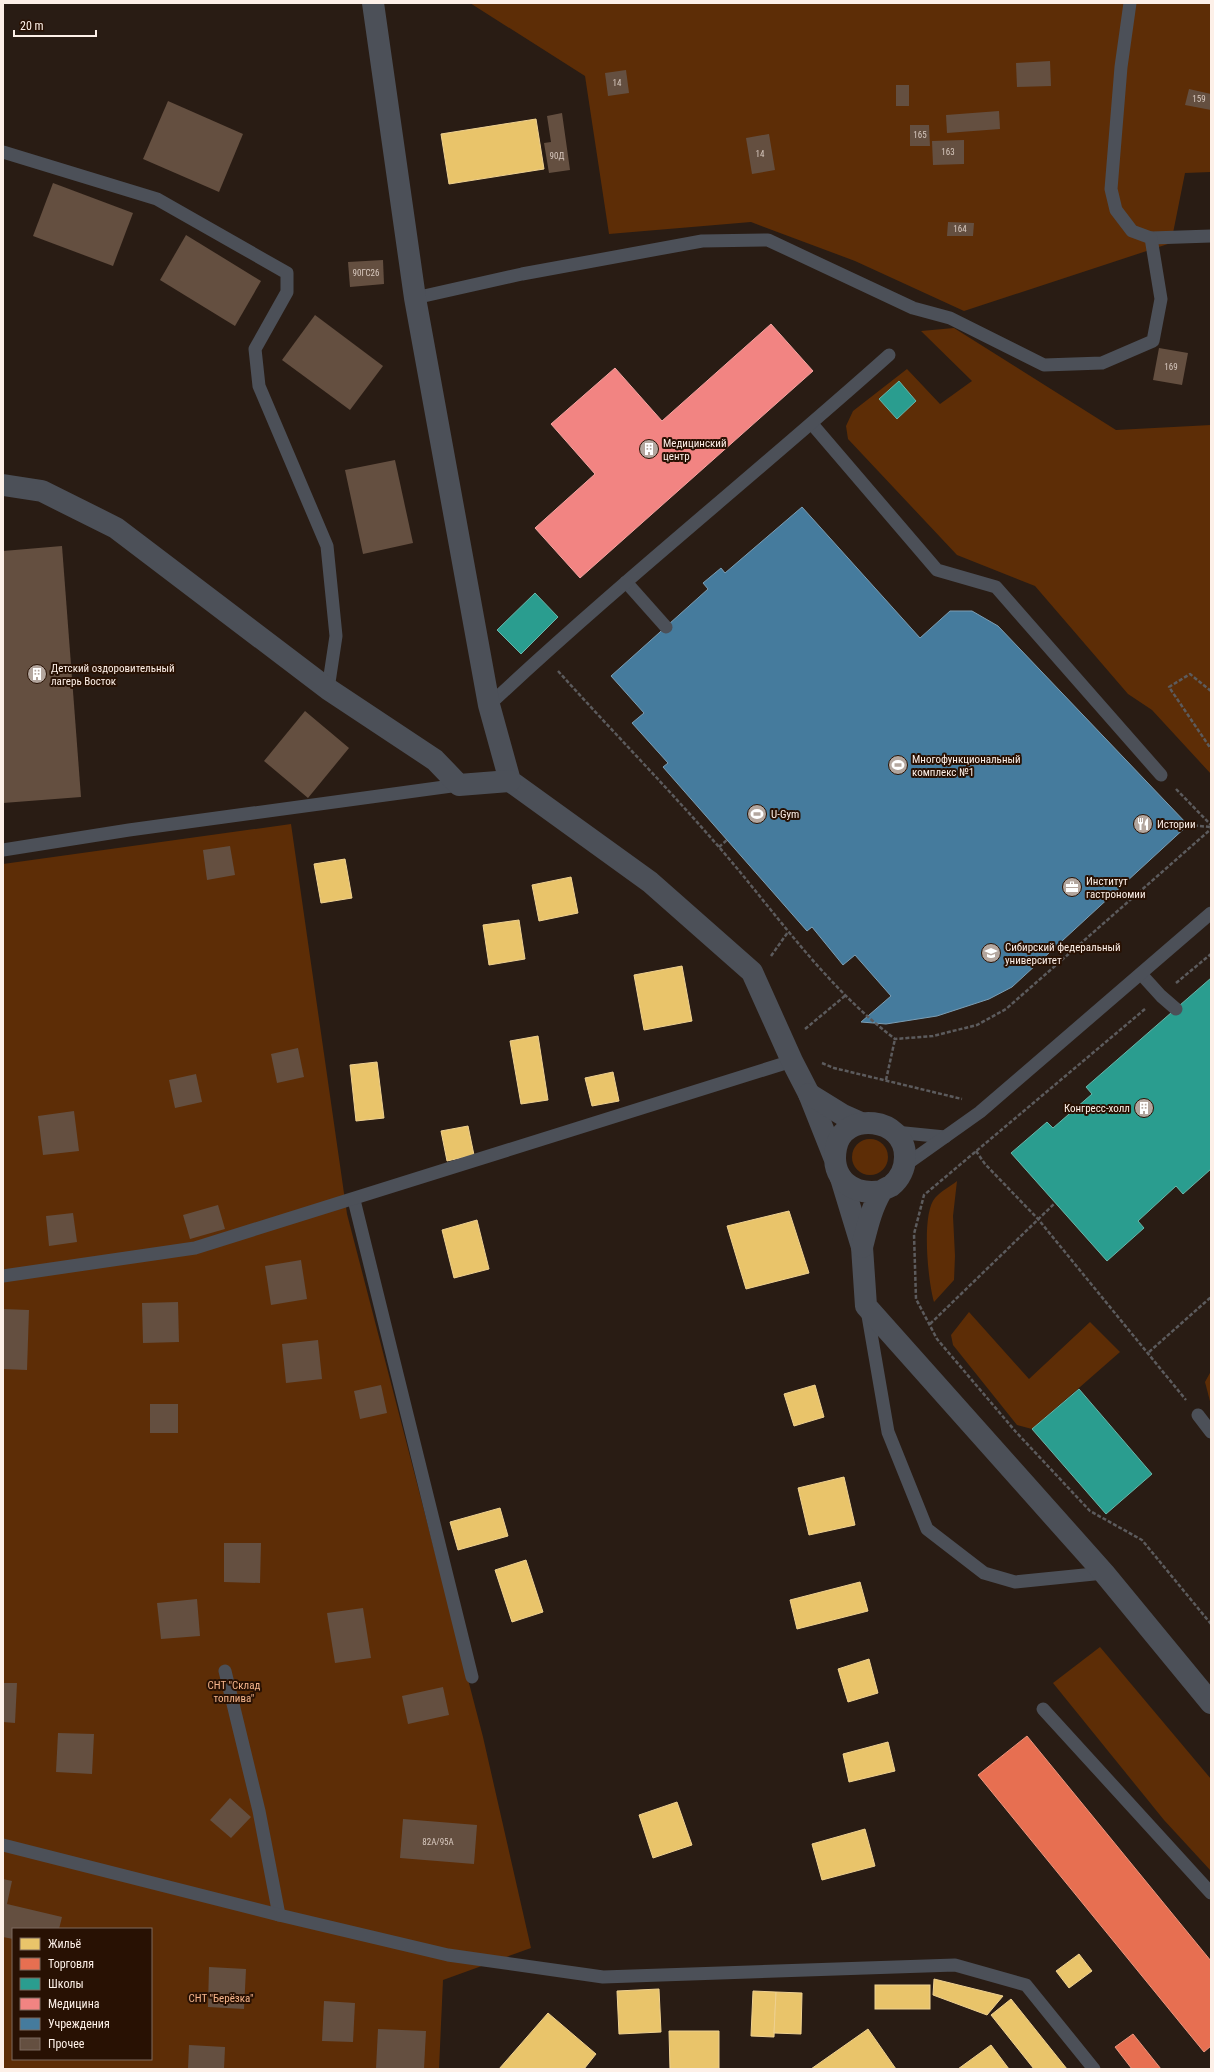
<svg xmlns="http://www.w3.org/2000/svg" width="1214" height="2072" viewBox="0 0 1214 2072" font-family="'Roboto Condensed',sans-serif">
<rect width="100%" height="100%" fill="#291c14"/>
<g fill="#5d2d06" fill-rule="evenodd">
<path d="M470,3H1211V172L1185,173L1171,243L964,311L855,261L751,222L609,234L585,76Z"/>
<path d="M954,328L1116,430L1211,425V774L1152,710L1128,694L1035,586L957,555L848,439L846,426L853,411L907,369L940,404L972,381L921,331Z"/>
<path d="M291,824L347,1214L483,1737L531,1948L443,1980L439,2069H3V864ZM13,1929H151V2059H13Z"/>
<circle cx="870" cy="1157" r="18"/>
<path d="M957,1181L953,1216L955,1256L954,1280L934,1302C928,1282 921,1214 935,1198C941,1191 951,1186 957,1181Z"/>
<path d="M969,1312L1029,1379L1090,1322L1120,1352L1032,1429L1017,1425L953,1345L951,1335Z"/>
<path d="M1211,1371V1405L1205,1382Z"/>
<path d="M1100,1647L1211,1779V1871L1164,1820L1053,1683Z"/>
</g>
<g fill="#e9c46a" stroke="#efd190">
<path d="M536,119L544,169L449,184L441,134Z"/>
<path d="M345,859L352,898L321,903L314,864Z"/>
<path d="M571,877L578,913L539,921L532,885Z"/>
<path d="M519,920L525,959L489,965L483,925Z"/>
<path d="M682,966L692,1021L644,1030L634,975Z"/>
<path d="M538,1036L548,1100L521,1104L510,1041Z"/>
<path d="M377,1062L384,1118L356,1121L350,1065Z"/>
<path d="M613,1072L619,1101L592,1106L585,1078Z"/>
<path d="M468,1126L474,1155L447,1161L441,1131Z"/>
<path d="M789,1211L809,1273L746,1289L727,1226Z"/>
<path d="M477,1220L489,1269L454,1278L442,1230Z"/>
<path d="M815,1385L824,1417L794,1426L784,1394Z"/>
<path d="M844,1477L855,1525L809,1535L798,1488Z"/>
<path d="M500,1508L508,1536L458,1550L450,1522Z"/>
<path d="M526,1560L543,1612L512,1622L495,1570Z"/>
<path d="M860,1582L868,1611L797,1629L790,1600Z"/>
<path d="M869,1659L878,1693L848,1702L838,1669Z"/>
<path d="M888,1742L895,1771L849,1782L843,1754Z"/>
<path d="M677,1802L692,1845L653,1858L639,1815Z"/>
<path d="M865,1829L875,1866L822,1880L812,1844Z"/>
<path d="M1079,1954L1092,1971L1069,1988L1056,1971Z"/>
<path d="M934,1979L1003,1996L987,2015L933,1995Z"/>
<rect x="875" y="1985" width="55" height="24"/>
<path d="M659,1989L661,2032L619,2034L617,1991Z"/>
<path d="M753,1991L776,1992L774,2037L751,2036Z"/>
<path d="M776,1992L802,1993L801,2034L774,2033Z"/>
<path d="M1011,1999L1067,2069H1034L991,2015Z"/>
<path d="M548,2013L596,2054L584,2069H499Z"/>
<path d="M868,2029L896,2069H811Z"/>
<path d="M669,2031H719V2069H670Z"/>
<path d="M991,2045L1009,2069H958Z"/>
</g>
<g fill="#e76f51" stroke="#ee967e">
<path d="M1027,1736L1211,1961V2046L1204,2052L978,1775Z"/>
<path d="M1133,2034L1161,2069H1132L1115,2047Z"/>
</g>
<g fill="#2a9d8f" stroke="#69b6aa">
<path d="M899,381L916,401L897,419L879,399Z"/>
<path d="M535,593L558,617L521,654L497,630Z"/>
<path d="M1211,978V1169L1183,1194L1176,1186L1138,1221L1144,1228L1107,1261L1011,1153L1047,1122L1053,1128L1092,1094L1086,1087Z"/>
<path d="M1079,1389L1152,1474L1106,1514L1032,1429Z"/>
</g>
<path fill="#f28482" stroke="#f5a4a1" d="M771,324L813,371L580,578L535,528L595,474L551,424L615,368L662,421Z"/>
<path fill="#457b9d" stroke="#7c9eb4" d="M802,507L920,638L950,611H972L998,626L1188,825L1012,987L989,999L937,1016L886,1024L861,1022L891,996L855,955L843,965L812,927L807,931L670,775L663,767L668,763L632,723L644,713L611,676L708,589L703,583L721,568L725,573Z"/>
<g fill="#644f40">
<path d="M1050,61L1051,86L1017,87L1016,63Z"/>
<path d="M626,70L629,93L608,96L605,73Z"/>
<rect x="896" y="85" width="13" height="21"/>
<path d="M1189,89L1211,94V110L1185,105Z"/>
<path d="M168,101L243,134L219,192L143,159Z"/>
<path d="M999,111L1000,129L947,133L946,115Z"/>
<path d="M562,113L570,170L549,173L544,143L551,142L547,116Z"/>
<path d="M910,125H929L930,146H910Z"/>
<path d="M769,134L775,170L752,174L746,138Z"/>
<path d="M964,140V164L933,165L932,141Z"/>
<path d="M53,183L133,213L113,266L33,236Z"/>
<path d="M948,222L974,223L973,236H947Z"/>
<path d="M186,235L261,281L235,326L160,280Z"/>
<path d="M383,260L384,284L350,287L348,262Z"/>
<path d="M315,315L383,366L350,410L282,360Z"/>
<path d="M1159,348L1188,353L1182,385L1153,380Z"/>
<path d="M395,460L413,543L363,554L345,470Z"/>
<path d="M62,546L81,797L3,803V551Z"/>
<path d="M305,711L349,748L308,798L264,761Z"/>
<path d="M230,846L235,875L207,880L203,850Z"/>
<path d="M298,1048L304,1077L277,1083L271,1054Z"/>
<path d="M196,1074L202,1102L175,1108L169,1080Z"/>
<path d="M74,1111L79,1151L43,1155L38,1116Z"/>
<path d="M218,1205L225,1229L190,1239L183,1215Z"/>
<path d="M73,1213L77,1242L49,1246L46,1216Z"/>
<path d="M301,1260L307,1299L271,1305L265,1266Z"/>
<path d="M178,1302L179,1342L143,1343L142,1303Z"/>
<path d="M3,1309L29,1310L27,1370L3,1369Z"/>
<path d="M318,1340L322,1379L286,1383L282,1344Z"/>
<path d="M381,1385L387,1413L360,1419L354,1391Z"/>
<rect x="150" y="1404" width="28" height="29"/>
<path d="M224,1543H261L260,1583L224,1582Z"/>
<path d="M197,1599L200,1636L161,1639L157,1603Z"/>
<path d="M363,1608L371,1658L335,1663L327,1613Z"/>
<path d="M3,1683H17L15,1723L3,1722Z"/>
<path d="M443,1687L449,1715L408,1724L402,1696Z"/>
<path d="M58,1733L94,1734L92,1774L56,1772Z"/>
<path d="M230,1798L251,1817L231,1838L210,1820Z"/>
<path d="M403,1819L477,1825L474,1864L400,1858Z"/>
<path d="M3,1879L12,1881L7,1904L62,1917L59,1929H13V1939L3,1937Z"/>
<path d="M209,1967L246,1969L244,2009L208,2007Z"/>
<path d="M324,2001L355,2003L353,2042L322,2041Z"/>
<path d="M378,2029L426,2031L424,2069H376Z"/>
<path d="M189,2045L225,2047L224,2069H188Z"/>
</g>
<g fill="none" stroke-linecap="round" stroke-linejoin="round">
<g stroke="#5c5b5d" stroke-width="2.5" stroke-dasharray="4 2" stroke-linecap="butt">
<path d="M558,671C611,730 667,787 719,847C776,913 825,986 895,1039L933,1036L977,1025L1006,1009L1211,829"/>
<path d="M1211,691L1190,674L1169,687L1211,749"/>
<path d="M1176,789L1211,825"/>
<path d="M1188,825L1211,827"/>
<path d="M719,847L727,840"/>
<path d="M771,956L788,932"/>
<path d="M1176,983L1211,954"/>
<path d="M1145,1009L924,1195L914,1234L916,1299L937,1339L1016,1432L1090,1511L1142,1540L1211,1624"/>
<path d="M805,1029L846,995"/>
<path d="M822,1063L834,1068L962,1099"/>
<path d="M886,1080L895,1039"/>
<path d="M976,1151L985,1164L1038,1219L1186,1400"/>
<path d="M930,1324L1055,1203"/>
<path d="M1149,1352L1211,1297"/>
</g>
<g stroke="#4c5058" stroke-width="13">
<path d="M3,152L157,199L287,273V292L255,349L259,386L327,546L336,636L328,689"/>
<path d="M1151,238L1211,236"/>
<path d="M415,298L522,274L702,241L768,240L913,308L950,318L1044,365L1102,363L1153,341L1161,299L1151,238L1132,231L1116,210L1111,189L1121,67L1130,3"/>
<path d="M812,424L937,570L996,587L1161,775"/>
<path d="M626,582L666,627"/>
<path d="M489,705C618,584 757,473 889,355"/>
<path d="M3,850L129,830L459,785"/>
<path d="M1141,974L1161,996L1176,1009"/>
<path d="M895,1132L945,1137"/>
<path d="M904,1166L980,1112L1211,913"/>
<path d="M354,1200L472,1677"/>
<path d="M3,1276L195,1248L792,1061"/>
<path d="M867,1310L888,1432L927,1529L984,1573L1015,1582L1104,1573"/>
<path d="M1198,1415L1211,1432"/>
<path d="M225,1671L259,1811L279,1915"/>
<path d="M1043,1709L1211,1893"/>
<path d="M3,1845L279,1915L448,1955L603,1977L955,1965L1026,1985L1094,2069"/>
</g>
<g stroke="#4c5058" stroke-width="22">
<path d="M373,3L415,298L489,705L510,781L650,882L752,972L792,1061L809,1094L834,1157"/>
<path d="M3,485L42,491L116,528L328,689L435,760L459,785L510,781"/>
<path d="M809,1094L843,1115L861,1123"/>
<path d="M841,1178L862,1247L866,1306L1104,1573L1211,1703"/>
<path d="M862,1247C867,1228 871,1209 881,1192C883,1189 887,1188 891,1186C900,1179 905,1168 905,1157C906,1117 843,1110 836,1148C830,1179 853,1196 882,1191"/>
</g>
</g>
<defs>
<g id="building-disc" transform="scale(1)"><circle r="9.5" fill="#b3a69e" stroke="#281103"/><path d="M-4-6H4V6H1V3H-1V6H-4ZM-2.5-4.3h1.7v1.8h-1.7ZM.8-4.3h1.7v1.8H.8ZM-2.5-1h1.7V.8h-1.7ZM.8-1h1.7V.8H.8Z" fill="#fff"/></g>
<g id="stadium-disc" transform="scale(1)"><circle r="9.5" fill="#b3a69e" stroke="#281103"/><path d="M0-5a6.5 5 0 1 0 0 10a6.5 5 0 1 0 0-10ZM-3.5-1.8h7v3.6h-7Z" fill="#fff"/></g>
<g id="restaurant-disc" transform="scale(1)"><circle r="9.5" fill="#b3a69e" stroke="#281103"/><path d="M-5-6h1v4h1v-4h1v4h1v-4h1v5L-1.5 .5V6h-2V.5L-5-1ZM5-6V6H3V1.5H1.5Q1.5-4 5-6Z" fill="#fff"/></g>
<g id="office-disc" transform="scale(1)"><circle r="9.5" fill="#b3a69e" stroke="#281103"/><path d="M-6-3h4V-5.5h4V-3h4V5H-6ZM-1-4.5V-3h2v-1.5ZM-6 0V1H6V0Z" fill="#fff"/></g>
<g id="university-disc" transform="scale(1)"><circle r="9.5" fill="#b3a69e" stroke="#281103"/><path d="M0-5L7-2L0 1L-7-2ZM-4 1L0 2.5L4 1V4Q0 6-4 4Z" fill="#fff"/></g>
</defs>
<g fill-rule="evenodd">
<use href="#building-disc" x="649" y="449"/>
<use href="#building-disc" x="37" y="674"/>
<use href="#stadium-disc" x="898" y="765"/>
<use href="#stadium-disc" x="757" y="814"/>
<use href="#restaurant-disc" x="1143" y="824"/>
<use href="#office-disc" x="1072" y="887"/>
<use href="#university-disc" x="991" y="953"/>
<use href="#building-disc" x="1144" y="1108"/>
</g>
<g text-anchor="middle" stroke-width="4" stroke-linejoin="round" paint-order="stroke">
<g font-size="9" fill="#d7c8be">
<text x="617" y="86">14</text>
<text x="1199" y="102">159</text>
<text x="920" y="138">165</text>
<text x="948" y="155">163</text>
<text x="760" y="157">14</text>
<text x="557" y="159">90Д</text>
<text x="960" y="232">164</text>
<text x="366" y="276">90ГС26</text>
<text x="1171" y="370">169</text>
<text x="438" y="1845">82А/95А</text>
</g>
<g font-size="11" fill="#fdf0e8" stroke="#281103" text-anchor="start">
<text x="663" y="447">Медицинский<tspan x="663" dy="13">центр</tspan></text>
<text x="51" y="672">Детский оздоровительный<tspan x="51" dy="13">лагерь Восток</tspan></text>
<text x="912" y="763">Многофункциональный<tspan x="912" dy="13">комплекс №1</tspan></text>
<text x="771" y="818">U-Gym</text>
<text x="1157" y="828">Истории</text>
<text x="1086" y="885">Институт<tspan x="1086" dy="13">гастрономии</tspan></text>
<text x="1005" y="951">Сибирский федеральный<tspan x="1005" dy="13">университет</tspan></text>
<text x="1130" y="1112" text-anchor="end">Конгресс-холл</text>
</g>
<g font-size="11" fill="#f5b48b" stroke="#281103">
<text x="234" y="1689">СНТ "Склад<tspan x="234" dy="13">топлива"</tspan></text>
<text x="221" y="2002">СНТ "Берёзка"</text>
</g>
</g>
<rect width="1214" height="2072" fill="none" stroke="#fdf0e8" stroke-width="8"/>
<rect x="12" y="1928" width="140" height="132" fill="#281103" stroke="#7d6a5f"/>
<rect x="20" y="1938" width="20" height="12" fill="#e9c46a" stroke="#7d6a5f"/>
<text x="48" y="1948" font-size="12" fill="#fdf0e8">Жильё</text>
<rect x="20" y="1958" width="20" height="12" fill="#e76f51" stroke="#7d6a5f"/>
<text x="48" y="1968" font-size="12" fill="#fdf0e8">Торговля</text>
<rect x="20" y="1978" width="20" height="12" fill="#2a9d8f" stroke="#7d6a5f"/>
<text x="48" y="1988" font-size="12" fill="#fdf0e8">Школы</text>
<rect x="20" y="1998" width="20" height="12" fill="#f28482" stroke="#7d6a5f"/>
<text x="48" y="2008" font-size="12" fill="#fdf0e8">Медицина</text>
<rect x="20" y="2018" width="20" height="12" fill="#457b9d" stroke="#7d6a5f"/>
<text x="48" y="2028" font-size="12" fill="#fdf0e8">Учреждения</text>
<rect x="20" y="2038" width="20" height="12" fill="#644f40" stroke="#7d6a5f"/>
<text x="48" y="2048" font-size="12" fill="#fdf0e8">Прочее</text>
<path d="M14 30v6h82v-6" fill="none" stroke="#fdf0e8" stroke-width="2"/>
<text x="20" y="30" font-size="12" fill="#fdf0e8" stroke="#281103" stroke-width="3" paint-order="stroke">20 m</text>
</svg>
